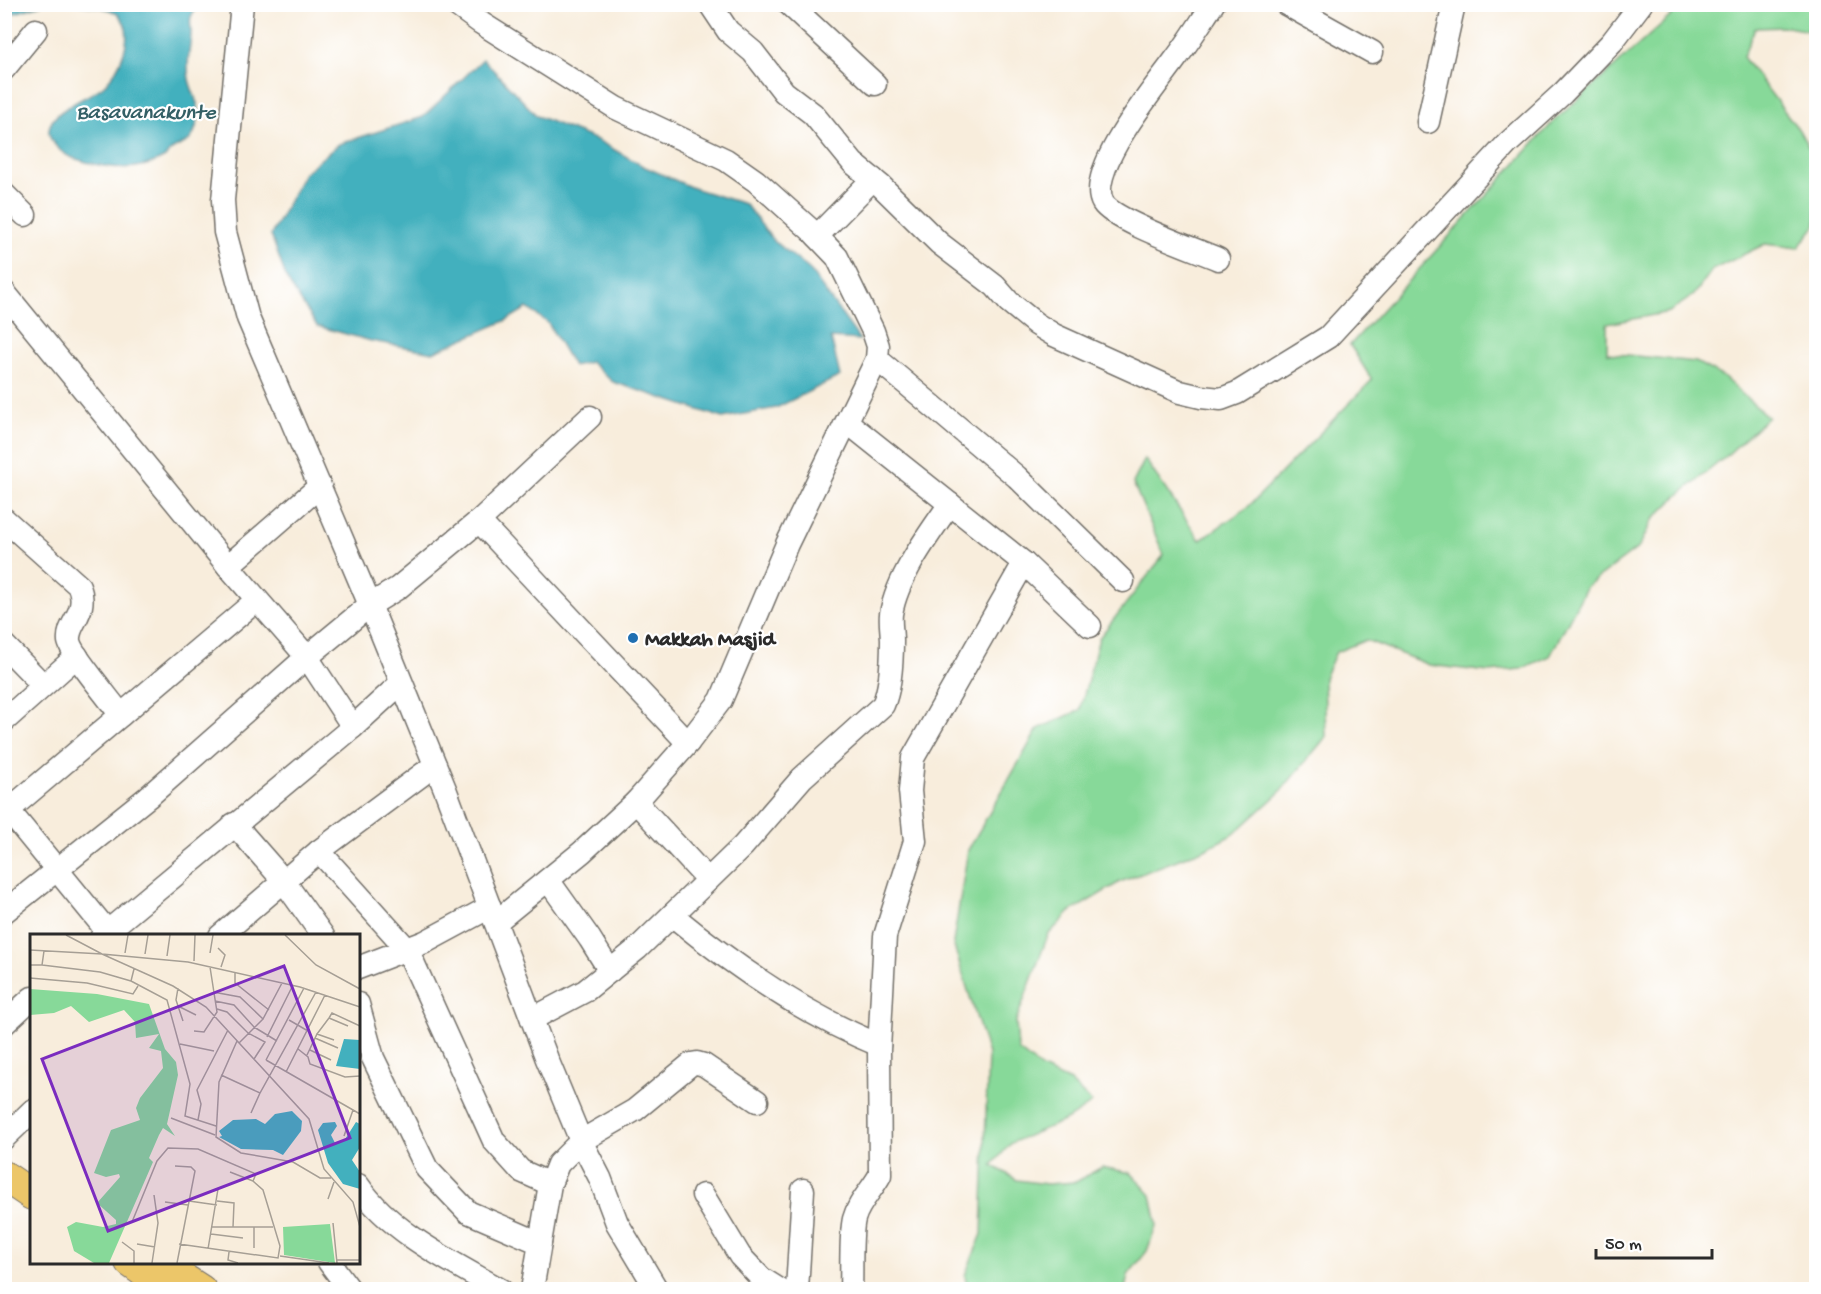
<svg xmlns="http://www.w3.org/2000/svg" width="1821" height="1294" viewBox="0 0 1821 1294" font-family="'Gochi Hand',sans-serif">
<rect width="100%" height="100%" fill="#fff"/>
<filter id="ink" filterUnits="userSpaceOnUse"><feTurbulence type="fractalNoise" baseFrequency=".0167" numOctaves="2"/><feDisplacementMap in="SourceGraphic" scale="12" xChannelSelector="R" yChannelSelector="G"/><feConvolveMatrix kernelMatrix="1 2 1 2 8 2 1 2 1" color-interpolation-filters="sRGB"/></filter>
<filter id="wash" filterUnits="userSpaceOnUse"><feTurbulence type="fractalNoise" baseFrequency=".008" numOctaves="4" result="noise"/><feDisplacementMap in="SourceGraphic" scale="24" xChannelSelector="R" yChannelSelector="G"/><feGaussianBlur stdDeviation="1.35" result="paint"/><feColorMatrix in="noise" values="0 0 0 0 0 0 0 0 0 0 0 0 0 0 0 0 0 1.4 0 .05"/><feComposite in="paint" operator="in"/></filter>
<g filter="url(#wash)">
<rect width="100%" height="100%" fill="#f8eddc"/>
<path fill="#87d999" stroke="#598262" stroke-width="1.5" d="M1683,5H1816V32L1787,27L1755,28L1743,57L1799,130L1816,161V225L1798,248L1765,244L1712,270L1694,295L1669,312L1607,324V353L1696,362L1722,376L1768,417L1724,458L1675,498L1652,521L1639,547L1587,586L1550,656L1521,669L1489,672L1429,665L1366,640L1336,652L1324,678L1326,737L1280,792L1234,834L1205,849L1120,882L1070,912L1048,935L1016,1021L1018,1050L1042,1069L1070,1082L1092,1103L1068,1119L1011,1143L992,1165L1017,1180L1047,1184L1076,1182L1102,1167L1131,1173L1151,1195L1157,1224L1147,1251L1128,1275L1125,1289H967L965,1275L982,1234L988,1054L953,943L968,850L1038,729L1080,710L1099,638L1164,555L1133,483L1145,459L1200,540L1248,507L1372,380L1350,345L1554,121Z"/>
<g fill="#42b0be" stroke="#366e74" stroke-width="1.5">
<path d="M5,4H41V5L5,16Z"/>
<path d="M79,5H197C196,9 193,12 191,17C189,22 192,29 191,35C190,50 186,63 189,79C191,90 199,103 199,114C199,118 197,123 196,127C191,143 188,141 175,148C171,149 169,154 165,157C137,174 102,168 73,158C64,155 57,148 52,141C36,114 88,99 102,87C119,74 141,27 114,12C105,7 89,6 79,5Z"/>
<path d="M483,59L537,116L597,140L643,166L693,188L745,204L774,241L809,269L860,340L831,338L840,376L776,408L723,418L613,382L590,362L573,366L548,323L527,308L507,320L433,352L371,341L317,326L287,280L271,235L304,173L339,144L423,117Z"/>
</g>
</g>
<g filter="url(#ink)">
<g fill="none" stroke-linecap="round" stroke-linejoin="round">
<g stroke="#736f69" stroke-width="25">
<g id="minor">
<path d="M242,4L223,200L225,232L248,318L370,605L445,789L547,1059L581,1141L600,1178L617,1223L657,1290"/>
<path d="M455,4L481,23L616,108L726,160L756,181L812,231L837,257L873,331L878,346L877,359L787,544L721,700L688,743L636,802L582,852L496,922"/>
<path d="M710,4L728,31L753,52L784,92L813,114L853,163L881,186L939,243L995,286L1009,302L1036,324L1054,335L1180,392L1201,397L1221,399L1237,393L1328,337L1508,143L1563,93L1612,42L1641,4"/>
<path d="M789,4L875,84"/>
<path d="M1213,4C1201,22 1190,40 1177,57C1158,84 1084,171 1103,203C1114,221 1195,249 1218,259"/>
<path d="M1286,4L1372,52"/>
<path d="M4,69L36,30"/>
<path d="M1428,122L1454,4"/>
<path d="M4,194L25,215"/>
<path d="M817,236L873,179"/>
<path d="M4,292L228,566L307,657L353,727"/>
<path d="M877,359L1017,477L1123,581"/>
<path d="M847,422L1024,563L913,758L910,791L915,841L885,936L879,1050L880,1175C872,1190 858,1203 854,1219C850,1235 852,1272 851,1290"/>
<path d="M4,519L79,586C89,614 67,622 69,641C71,654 111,701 121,715"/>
<path d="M479,521L590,417"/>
<path d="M1024,563L1090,626"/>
<path d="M228,566L320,486"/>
<path d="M4,645L43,685"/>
<path d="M4,721L77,656"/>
<path d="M435,765L319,851L407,949L494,1141L521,1171L550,1184"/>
<path d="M636,802L708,880"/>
<path d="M9,811L107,931"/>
<path d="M4,814L257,600"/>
<path d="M234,824L283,880L323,936"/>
<path d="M548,880L590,939L610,971"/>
<path d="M4,912L148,797L307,657L370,605L398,588L479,521L688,743"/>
<path d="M672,915C735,967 803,1014 879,1045"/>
<path d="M102,936L353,727L401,683"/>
<path d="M220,936L319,851"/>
<path d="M358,968L425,942L490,907"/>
<path d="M358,1004L373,1058L427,1169L468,1212L540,1243"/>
<path d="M532,1019L585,991L637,949L743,846L802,778L883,705C891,687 892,662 892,641C892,632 890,623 891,614C897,577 929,534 950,504"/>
<path d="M4,1024L32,998"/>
<path d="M4,1138L32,1111"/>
<path d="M358,1185C391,1233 452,1262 501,1290"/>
<path d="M703,1195L740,1256L761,1278L780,1290"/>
<path d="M329,1262L350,1290"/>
<path d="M532,1290L550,1184L558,1164L581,1141L635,1110L691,1064L697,1063L704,1065L757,1101"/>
<path d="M797,1290L803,1190"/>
</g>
</g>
<g stroke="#736f69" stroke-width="32">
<g id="major">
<path d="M4,1176L32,1195"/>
<path d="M130,1262L169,1290"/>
<path d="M158,1262L201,1290"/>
</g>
</g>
<use href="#minor" stroke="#fff" stroke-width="22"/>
<use href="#major" stroke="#ecc669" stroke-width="30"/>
</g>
</g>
<circle fill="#1f6fb2" stroke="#fff" stroke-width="2" cx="633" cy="638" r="6"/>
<g text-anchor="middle" stroke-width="4.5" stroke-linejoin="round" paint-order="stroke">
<g font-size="21" font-weight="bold" fill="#2b2b2b" stroke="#fff" text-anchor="start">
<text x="645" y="645">Makkah Masjid</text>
</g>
<g font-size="22" font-style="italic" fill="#346066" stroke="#fff">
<text x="146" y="118">Basavanakunte</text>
</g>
</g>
<g transform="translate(30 934)">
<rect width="330" height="330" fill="#f8eddc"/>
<path d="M0,55L67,60L119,70L135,115L146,128L148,141L137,190L145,202L133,194L129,201L119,224L123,228L79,329H64L44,317L37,293L46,288L73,293L86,290V286L67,269L90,243L89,240L76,243L64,239L81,196L110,186L106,174L110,164L133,134L131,117L119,114L129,100L106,104L105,88L94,76L59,88L41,72L24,79L0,81ZM300,290L305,329L254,321L253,293Z" fill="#87d999"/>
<path d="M314,105L330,106V135L306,132ZM262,177L272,187L271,197L253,221L243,216L211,215L189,203L192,202L189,197L203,186L226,185L235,190L245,180ZM305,188L307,192L301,201L305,209L314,207L326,188L330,190V213L322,226L330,238V255L313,250L298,229L288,196L293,189Z" fill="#42b0be"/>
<path fill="none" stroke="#a69f95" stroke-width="1.5" d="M36,1L72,20L158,28L270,53L330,73M255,1L286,31L330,55M188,14L195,21L191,33M0,16L72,20L143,52L176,73L279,185L294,235L323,268L330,293M95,19L98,1M180,19L183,1M115,20L118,1M137,22L140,1M164,27L165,1M0,31H12L14,17M12,31L70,38L101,47L104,35M205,39V49L239,76M0,44L57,49L103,60L108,52M101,47L137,66L160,150L155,182L186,192M148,54L146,66L153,87M183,58L210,63L233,85L209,109M185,67L204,71L224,93L247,107M148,72L166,81M187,75L197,78L218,99L235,108L224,125M299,84L302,79L330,92M233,85L252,49M259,86L278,97M164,97L174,98L187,78L180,33M287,100L299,84L318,92M237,103L263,51M285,104L308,114M207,107L189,148L186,203L211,219L263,228L290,244H301M150,110L184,117M268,115L278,123L280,130L315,143L330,142M280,116L301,126M277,121L287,100L304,106M236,126L330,180M236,126L274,54M256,138L295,61M191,141L230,159L286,58M221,179L230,159M141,184L185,201M168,186L171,170L167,156L198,96M314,202L323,176M145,232L161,233L165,237L147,329M200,238L223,247M298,265L304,248M159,267L187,271M187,267L204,269L203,293M135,268L158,271M102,288L127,227L138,214L168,215L226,240L223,247L233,256L250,312L248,324L149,310M303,289L307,329M182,293H243M181,300L213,304M92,308L104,317V329M107,310L125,313M224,314V293M178,315L188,255M199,318L198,326L208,329M250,322L299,329M307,326H330M122,329L128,289L124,261"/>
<path fill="#7b2cbf" fill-opacity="0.15" stroke="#7b2cbf" stroke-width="3" d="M254,32L320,204L78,297L12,125Z"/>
<rect width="330" height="330" fill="none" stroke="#2b2b2b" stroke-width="3"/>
</g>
<rect width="1821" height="1294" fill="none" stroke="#fff" stroke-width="24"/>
<path d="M1596 1249v9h116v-9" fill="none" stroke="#2b2b2b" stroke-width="3"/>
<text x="1605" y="1249" font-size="18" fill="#2b2b2b" stroke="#ffffff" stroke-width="4.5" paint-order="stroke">50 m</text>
</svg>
